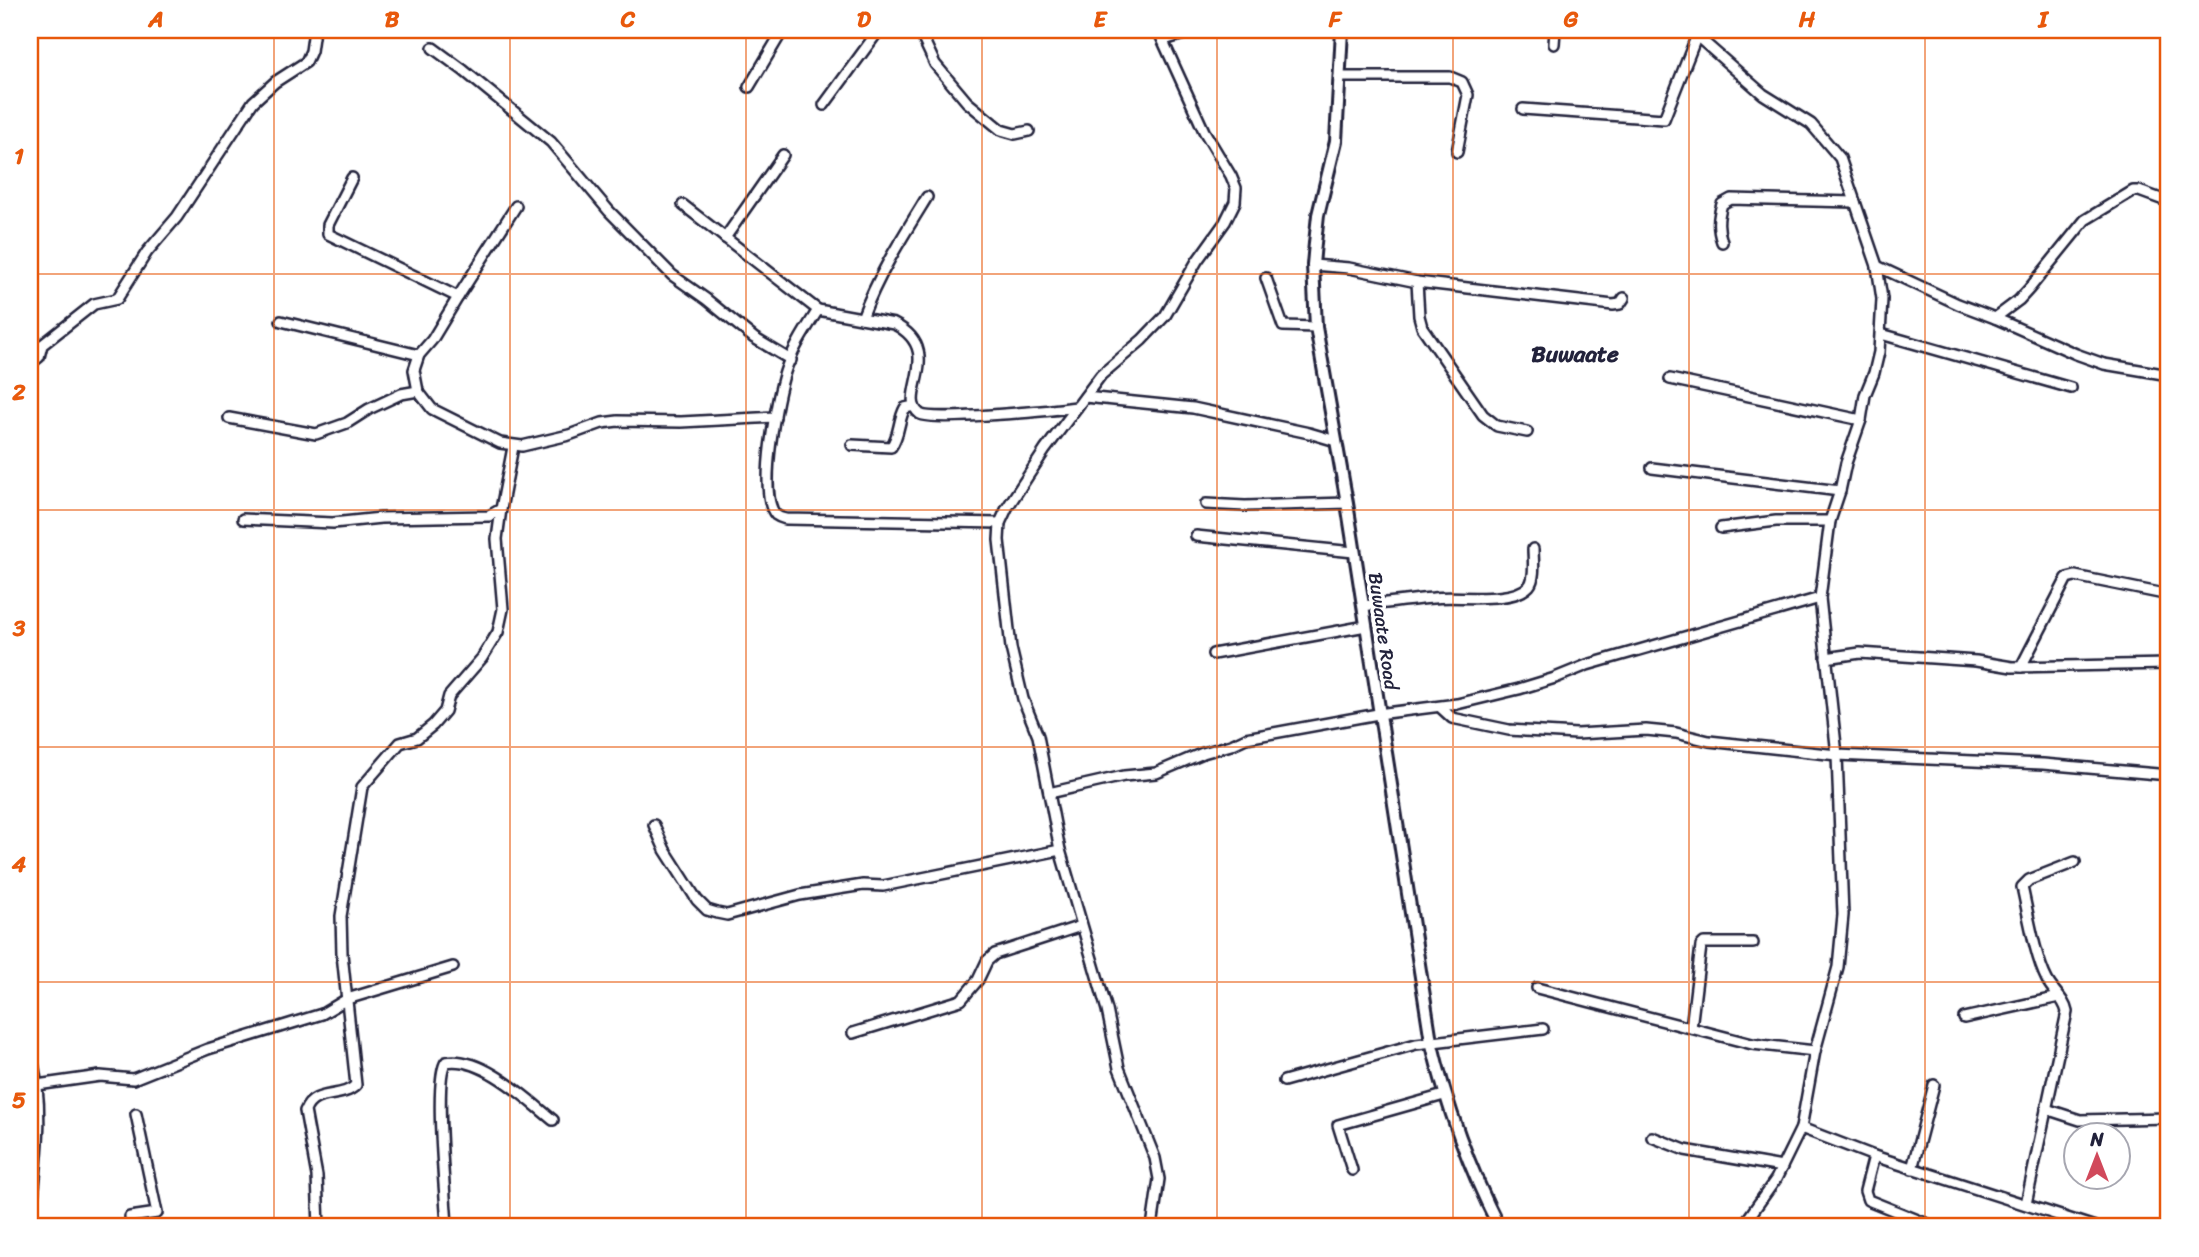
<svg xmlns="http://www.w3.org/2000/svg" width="2199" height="1257" viewBox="0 0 2199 1257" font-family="Sriracha,sans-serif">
<rect width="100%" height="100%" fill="#fff"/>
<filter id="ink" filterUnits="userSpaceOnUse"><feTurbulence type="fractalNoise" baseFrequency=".0143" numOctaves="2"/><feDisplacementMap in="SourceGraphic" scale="14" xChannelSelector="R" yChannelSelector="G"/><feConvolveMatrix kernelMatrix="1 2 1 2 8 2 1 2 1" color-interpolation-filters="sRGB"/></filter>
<g filter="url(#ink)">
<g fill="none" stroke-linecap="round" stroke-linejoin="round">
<g stroke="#22223b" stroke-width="14">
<g id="minor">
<path d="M919,30L935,64L967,102L1001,130L1015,134L1029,131"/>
<path d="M1690,30L1763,94L1811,124L1840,158L1877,266L1882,299L1879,352L1874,373L1865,395L1861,420L1846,463L1840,491L1830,521L1820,598L1837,755L1843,915L1838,967L1815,1051L1801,1128L1776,1179L1742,1227"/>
<path d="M1164,40L1197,30"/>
<path d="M1554,44L1555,30"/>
<path d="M433,48L463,70L551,142L609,211L672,275L706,299L754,338L791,360"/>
<path d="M1339,77H1450L1462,82L1468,95L1457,152"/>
<path d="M749,87L783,30"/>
<path d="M824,105L879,30"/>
<path d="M1523,109L1664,119L1697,35L1702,30"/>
<path d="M352,178L328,225V234L458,297L432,340L419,355L414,370L418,391L432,409L500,443L522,446L569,435L602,423L618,421L681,422L775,417"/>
<path d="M683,205L818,310L894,324C947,351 896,397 920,414C932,422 1055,410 1077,407"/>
<path d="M725,238L783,155"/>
<path d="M1722,242C1717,228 1718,217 1722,204L1731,199L1855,202"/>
<path d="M1313,265L1349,268L1417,282L1613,305L1620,304L1624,298"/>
<path d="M1877,266L1958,304L1995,318L2076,354L2104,364L2169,375"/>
<path d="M1266,278L1283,326L1316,327"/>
<path d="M1417,282L1419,316L1422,327L1483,415L1497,426L1527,432"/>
<path d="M458,297L516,206"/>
<path d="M818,310C806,329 792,350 785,372C777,396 757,496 776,515C780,518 782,518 786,519L1000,523"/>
<path d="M862,318C878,275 903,236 927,197"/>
<path d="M1995,318L2019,300L2029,289L2085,220L2133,191H2139L2169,202"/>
<path d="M281,321L419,355"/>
<path d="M1881,334L2071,388"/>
<path d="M30,364L39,357L42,345L94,304L117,299L147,252L177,217L253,102L275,82L306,62L311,51L314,30"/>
<path d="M1670,379L1861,420"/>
<path d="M1085,397L1193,408L1309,433L1336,441"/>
<path d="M229,418L316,434L347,423L369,409L401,394L418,391"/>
<path d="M852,445L891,447C900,435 898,420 905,408L914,406"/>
<path d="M1652,468L1840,491"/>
<path d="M1206,504L1245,506L1347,503"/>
<path d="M243,519L333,523L381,518L489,516L501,509L513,447"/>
<path d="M1721,528L1776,521H1830"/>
<path d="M1196,536L1354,552"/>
<path d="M1363,606C1386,603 1410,600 1433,598C1457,595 1512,604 1529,586C1536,578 1533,559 1533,549"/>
<path d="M1213,654L1366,626"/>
<path d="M1826,658L1860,653L1976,661L2012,667L2169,664"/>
<path d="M2021,667L2067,578L2075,576L2169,595"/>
<path d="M1440,707L1452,718L1509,730L1577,734L1646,730L1676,733L1709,741L1837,755L2043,764L2169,775"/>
<path d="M1049,793L1124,776L1156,773L1203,753L1231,745L1246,738L1378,714L1457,704L1519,689L1555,678L1587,665L1820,598"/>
<path d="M654,825L665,850L697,900L707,910L717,913L727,915L800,895L863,885L883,886L1060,850"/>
<path d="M1537,988L1752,1044L1815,1051"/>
<path d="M1964,1018L2059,997"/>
<path d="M1691,1028L1701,946L1704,943H1753"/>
<path d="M853,1033L961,1000L978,980L987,961L995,954L1081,926"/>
<path d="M30,1052C47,1109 35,1170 30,1227"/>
<path d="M1284,1081L1416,1044L1543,1029"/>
<path d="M30,1086L100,1076L133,1079L208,1049L322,1014L347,999L453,967"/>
<path d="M2046,1109L2080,1120L2169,1118"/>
<path d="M1801,1128L1874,1156L2095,1227"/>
<path d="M1652,1137L1685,1150L1782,1167"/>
<path d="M1874,1156L1865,1191L1868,1200L1935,1227"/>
<path d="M1912,1169L1934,1085"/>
<path d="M1352,1170L1338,1125L1444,1095"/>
<path d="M2026,1204L2067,1012C2064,998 2053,992 2047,980C2035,957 2028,913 2022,887L2029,880L2075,862"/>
<path d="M131,1227L130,1217L157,1213L136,1114"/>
<path d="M319,1227L317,1176L305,1111C314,1088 341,1100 356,1085L342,954L341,916L362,787L400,743L417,738L433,725L445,711L449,696L482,658L498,632L503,609L497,539L501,509"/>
<path d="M447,1227C446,1200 433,1078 446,1062C481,1055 527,1099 553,1120"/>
<path d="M1152,1227L1159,1179L1155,1158L1119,1068L1107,1010L1060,850L1038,736L1023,699L1011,648L999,540L1000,523L1007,508L1045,450L1101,375L1142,340L1165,316L1197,261L1225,222L1235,202L1236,188L1231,176L1204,131L1158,30"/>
</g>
</g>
<g stroke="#22223b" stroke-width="16">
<path id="tertiary" d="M1342,30L1336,141L1318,215L1315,243L1313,265L1316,327L1347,503L1431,1041C1447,1108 1468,1166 1499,1227"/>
</g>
<use href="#minor" stroke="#fff" stroke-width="9"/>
<use href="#tertiary" stroke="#fff" stroke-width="10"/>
</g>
</g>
<path fill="none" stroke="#e8590c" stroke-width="2" stroke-opacity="0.55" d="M274,30V1227M510,30V1227M746,30V1227M982,30V1227M1217,30V1227M1453,30V1227M1689,30V1227M1925,30V1227M30,274H2169M30,510H2169M30,747H2169M30,982H2169"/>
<g text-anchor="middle" stroke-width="7" stroke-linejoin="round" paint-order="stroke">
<g font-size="19" fill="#22223b" stroke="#fff">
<text transform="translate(1384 631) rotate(82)" y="7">Buwaate Road</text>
</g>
<g font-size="23" font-weight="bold" fill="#22223b" stroke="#fff">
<text x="1575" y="362">Buwaate</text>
</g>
</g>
<rect width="2199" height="1257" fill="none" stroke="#fff" stroke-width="77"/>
<g transform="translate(2097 1156)"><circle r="33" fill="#ffffff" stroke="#a7a7b1" stroke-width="2"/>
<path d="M0-5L12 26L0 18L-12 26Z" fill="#d1495b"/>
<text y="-10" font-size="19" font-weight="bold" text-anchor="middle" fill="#22223b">N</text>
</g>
<rect x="38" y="38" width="2122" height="1180" fill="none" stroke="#e8590c" stroke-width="2.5"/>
<g font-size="23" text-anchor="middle" font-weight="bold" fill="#e8590c">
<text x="156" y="27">A</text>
<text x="392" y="27">B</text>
<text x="628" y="27">C</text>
<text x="864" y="27">D</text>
<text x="1100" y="27">E</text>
<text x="1335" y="27">F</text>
<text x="1571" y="27">G</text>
<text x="1807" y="27">H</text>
<text x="2043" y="27">I</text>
<text x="19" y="164">1</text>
<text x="19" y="400">2</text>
<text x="19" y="636">3</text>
<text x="19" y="872">4</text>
<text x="19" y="1108">5</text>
</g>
</svg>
